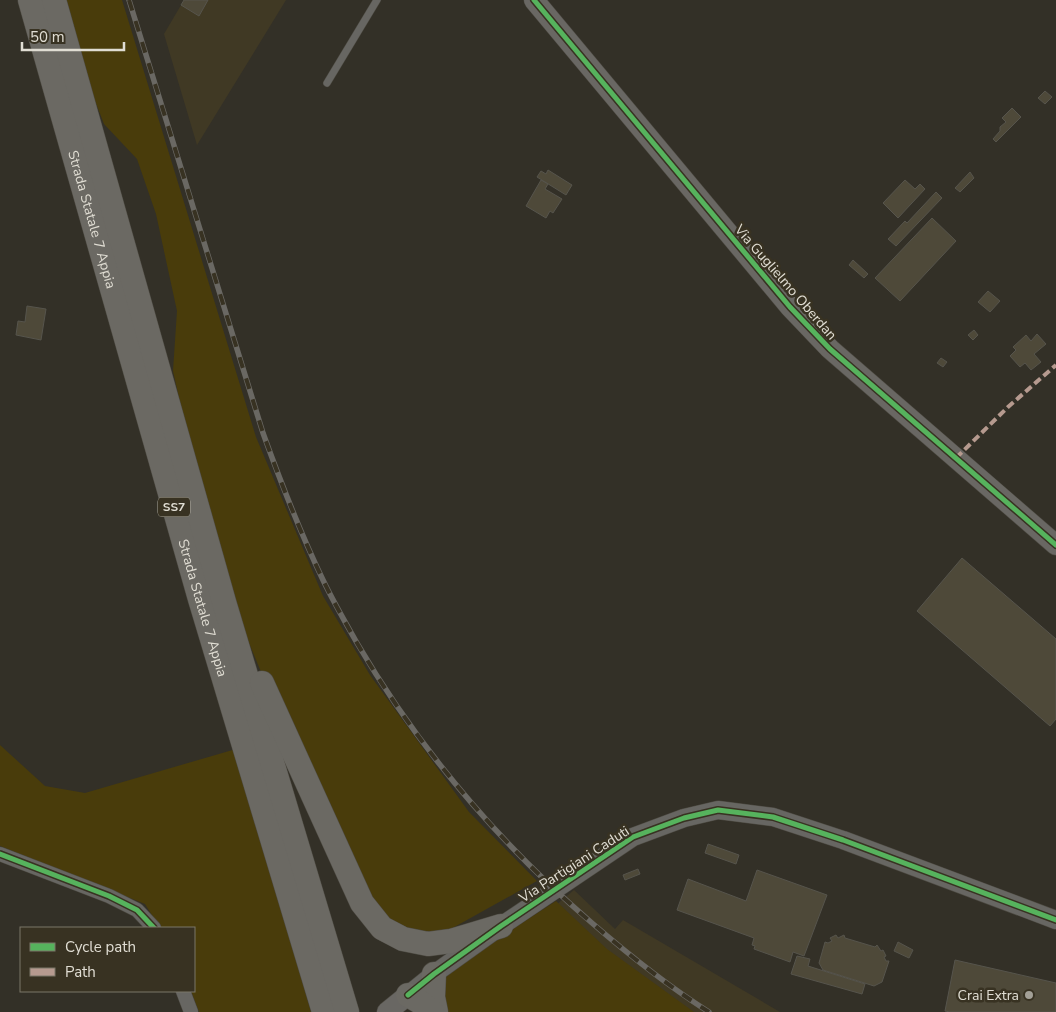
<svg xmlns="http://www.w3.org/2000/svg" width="1056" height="1012" viewBox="0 0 1056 1012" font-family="'Nunito Sans',sans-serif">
<rect width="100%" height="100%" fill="#333027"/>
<g fill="#403924">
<path d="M184,0H286L197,145L164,34Z"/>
<path d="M574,890L615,929L623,920L780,1012H672L550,910Z"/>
</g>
<g fill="#493c0b">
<path d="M57,0H122L256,437L323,596L370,675L469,812L537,881L440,935L409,933L379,917L269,691L234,607L200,491L173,371L177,311L156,214L137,159L104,124L62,16Z"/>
<path d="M0,745L45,786L85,793L236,749L311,1012H199L191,991H194V928H160L145,904L0,846Z"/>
<path d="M556,901L607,949L694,1012H442L443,974Z"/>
</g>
<g fill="#4e4939" stroke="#56544c">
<path d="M184,0H208L199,16L181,5Z"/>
<path d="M1045,91L1052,97L1045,104L1038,98Z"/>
<path d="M1012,108L1021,117L996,142L993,139L1000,131V127L1006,122L1002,118Z"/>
<path d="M548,170L572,185L566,195L537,177L541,171L546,174Z"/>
<path d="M970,172L974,178L960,192L955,188Z"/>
<path d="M541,180L548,184L545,189L562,199L553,213L550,211L546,218L526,206Z"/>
<path d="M905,180L915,189L920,184L925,189L898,218L883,203Z"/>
<path d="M936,192L942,198L896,246L888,239L905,221L907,223Z"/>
<path d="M932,218L956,241L900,301L875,278Z"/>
<path d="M853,260L868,274L864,278L849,265Z"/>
<path d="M988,291L1000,301L990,312L978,302Z"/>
<path d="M27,306L46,309L41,340L16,335L18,321L25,322Z"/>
<path d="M974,330L978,335L973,340L968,335Z"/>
<path d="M1037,334L1046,344L1034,354L1041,362L1031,370L1025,363L1020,367L1010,356L1016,350L1013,347L1026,335L1031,341Z"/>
<path d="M941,358L947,362L943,367L937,363Z"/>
<path d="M962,558L1056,639V719L1050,726L917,611Z"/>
<path d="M708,844L739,855L736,864L705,853Z"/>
<path d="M638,869L640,874L625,880L623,875Z"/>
<path d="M757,870L827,895L804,956L793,952L790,962L754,949L755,946L752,945L754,938L677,910L688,879L746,901Z"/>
<path d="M836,935L838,938L844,935L845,938L875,947L877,945L881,951L883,950L886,956L884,957L886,961H889L882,982L874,986L823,970L819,963L825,942L828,943L832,941L830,938Z"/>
<path d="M898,942L913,950L909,958L894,951Z"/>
<path d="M797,956L810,959L808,966L865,984L862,994L791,974Z"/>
<path d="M955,960L1056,983V1012H950L945,1011Z"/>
</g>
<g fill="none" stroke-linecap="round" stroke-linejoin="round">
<g stroke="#4e4b43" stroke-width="8">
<path id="service" d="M327,83L377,0"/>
</g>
<g stroke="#4e4b43" stroke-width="15">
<g id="minor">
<path d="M0,854L109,896L137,910L154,928"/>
<path d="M183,991L191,1012"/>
</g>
</g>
<g stroke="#4e4b43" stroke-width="19">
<path id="tertiary" d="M408,995L434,974L501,926L633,837L684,818L718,810L773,817L843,840L1056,920"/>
</g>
<g stroke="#4e4b43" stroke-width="21">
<g id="secondary">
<path d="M534,0L790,307L830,349L1056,545"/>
<path d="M387,1012L408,995"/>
</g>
</g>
<g stroke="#4e4b43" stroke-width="25">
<g id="trunk">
<path id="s1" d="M30,0L200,599L324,1012"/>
<path d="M54,0L224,602L347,1012"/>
<path d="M262,683L362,903L382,928L403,939L428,944L451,941L501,926"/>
<path d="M434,974L433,997L436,1012"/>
<path d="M408,995L420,1002L432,1012"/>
</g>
</g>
<use href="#service" stroke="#676662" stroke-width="7"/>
<use href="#minor" stroke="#676662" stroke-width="14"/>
<use href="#tertiary" stroke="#676662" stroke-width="18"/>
<use href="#secondary" stroke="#696763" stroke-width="20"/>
<use href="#trunk" stroke="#6b6963" stroke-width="24"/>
<g stroke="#6a6863" stroke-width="5.5">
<path id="rail" d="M129,0L263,433C281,483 300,532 323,580C333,601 345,622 357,643C419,749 499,843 592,923C629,955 668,986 709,1012"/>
</g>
<use href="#rail" stroke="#383222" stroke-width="4" stroke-dasharray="11" stroke-linecap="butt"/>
<path stroke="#b69a8f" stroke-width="4" stroke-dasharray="8 4" stroke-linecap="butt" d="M956,458L1008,407L1056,365"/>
<g stroke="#383222" stroke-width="8">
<g id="cycleway">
<path d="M534,0L790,307L830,349L1056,545"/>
<path d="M0,854L109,896L137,910L154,928"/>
<path d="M408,995L434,974L501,926L633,837L684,818L718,810L773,817L843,840L1056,920"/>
</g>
</g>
<use href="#cycleway" stroke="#56b35d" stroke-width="5"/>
</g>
<circle fill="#a3a097" stroke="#383222" stroke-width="2" cx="1029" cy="995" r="5"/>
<g text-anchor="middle" stroke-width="5" stroke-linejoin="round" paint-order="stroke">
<rect fill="#383222" stroke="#aeaa9e" stroke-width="1" x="158" y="497.5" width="32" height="19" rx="4"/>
<g font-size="12" font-weight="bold" fill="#e0ddd3">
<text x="174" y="511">SS7</text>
</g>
<g font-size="14" fill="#e0ddd3" stroke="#383222">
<text dy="5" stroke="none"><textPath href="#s1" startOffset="228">Strada Statale 7 Appia</textPath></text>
<text transform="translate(786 282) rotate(49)" y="5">Via Guglielmo Oberdan</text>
<text dy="5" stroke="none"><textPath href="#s1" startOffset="632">Strada Statale 7 Appia</textPath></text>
<text transform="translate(574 864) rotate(-33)" y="5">Via Partigiani Caduti</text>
</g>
<g font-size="14" fill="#e0ddd3" stroke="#383222" text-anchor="end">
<text x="1019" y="1000">Crai Extra</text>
</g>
</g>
<rect x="20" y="927" width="175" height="65" fill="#383222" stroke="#7b7669"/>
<rect x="30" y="943" width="25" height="8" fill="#56b35d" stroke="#7b7669"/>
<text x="65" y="952" font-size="15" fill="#e0ddd3">Cycle path</text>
<rect x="30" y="968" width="25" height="8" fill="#b69a8f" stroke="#7b7669"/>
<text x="65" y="977" font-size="15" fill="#e0ddd3">Path</text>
<path d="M22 42v8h102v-8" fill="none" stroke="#e0ddd3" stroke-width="2.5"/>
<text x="30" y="42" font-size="15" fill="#e0ddd3" stroke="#383222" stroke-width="4" paint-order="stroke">50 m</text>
</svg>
